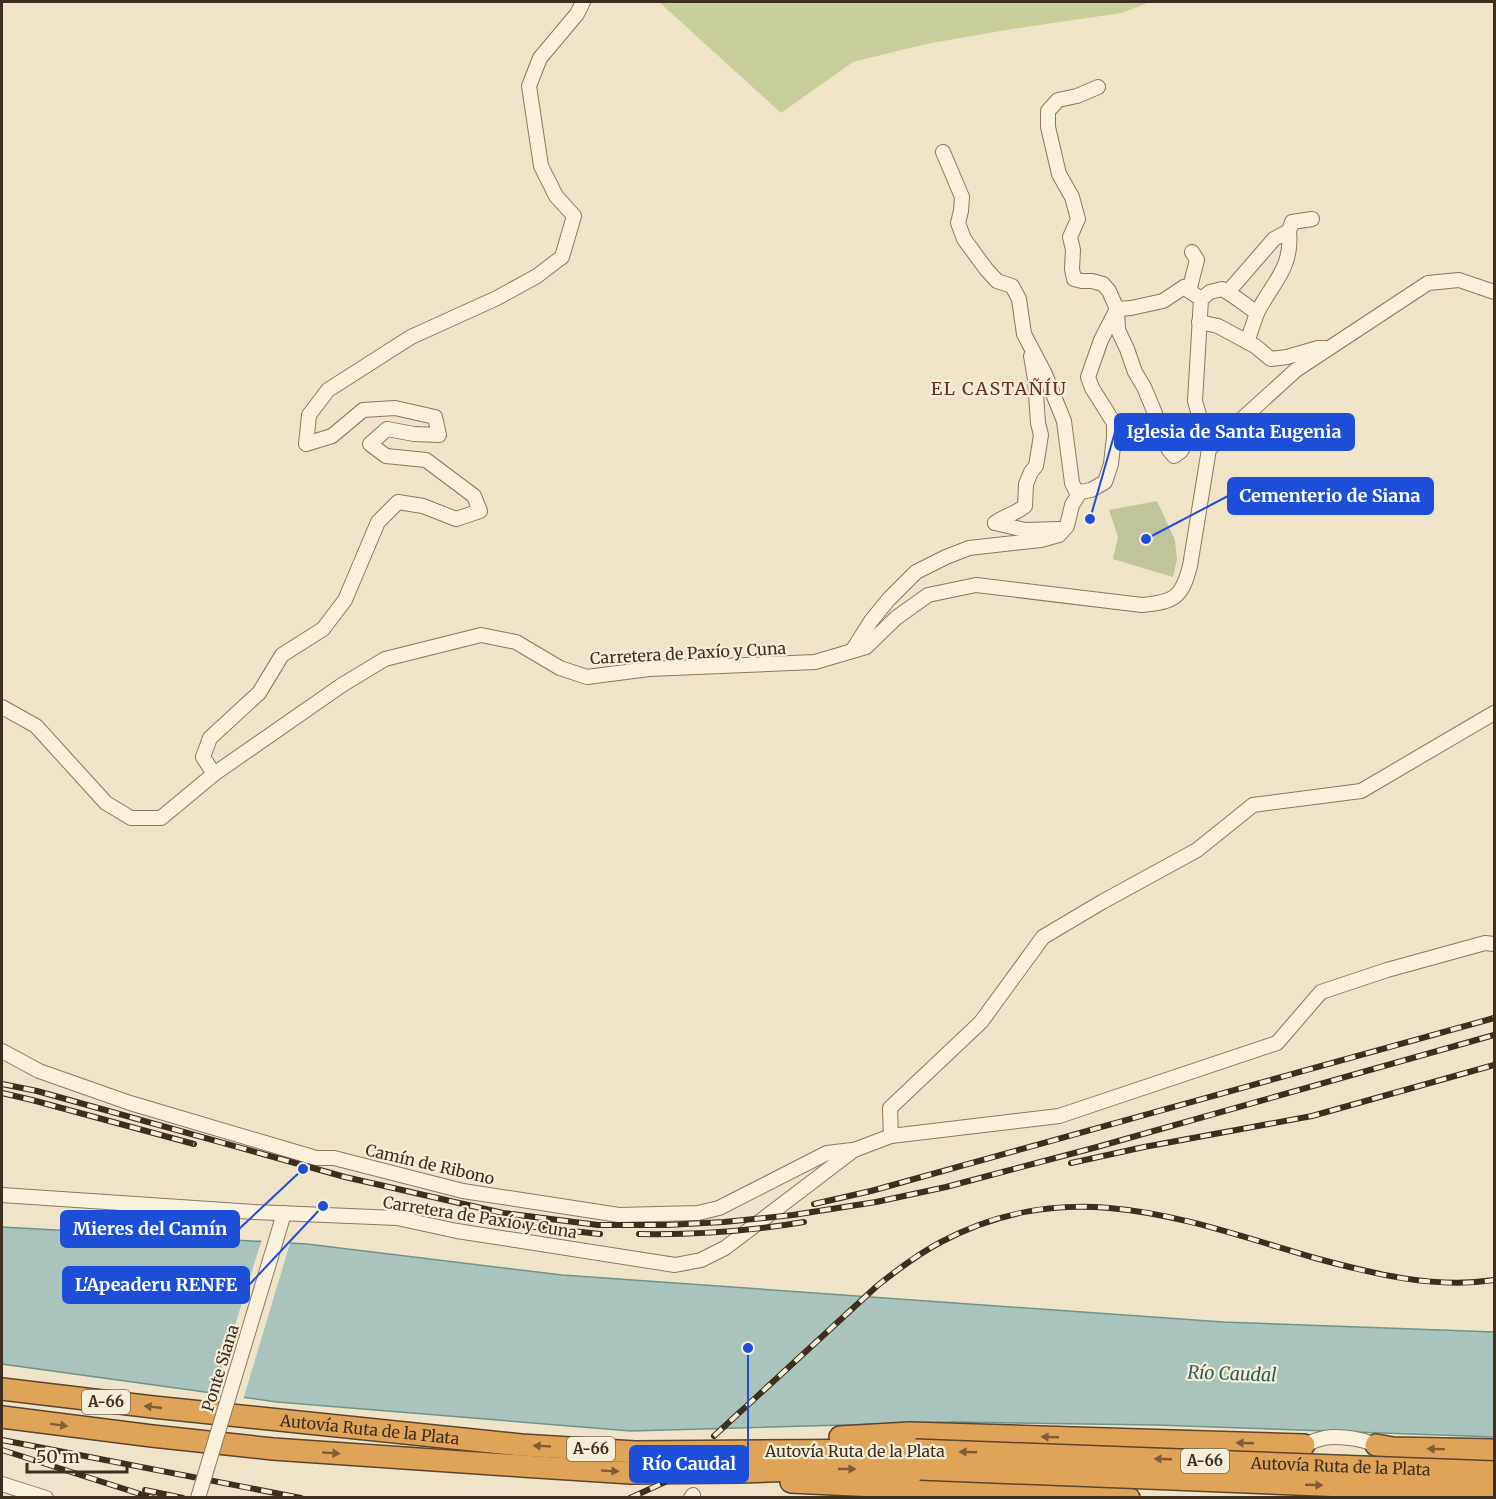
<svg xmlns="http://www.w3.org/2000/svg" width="1496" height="1499" viewBox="0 0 1496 1499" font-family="Merriweather,serif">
<rect width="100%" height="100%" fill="#f0e4c8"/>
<path fill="#c9cf9b" d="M659,2H1150L1121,13L1012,29L926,44L853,62L781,113Z"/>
<path fill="#bfc49a" d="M1157,501L1175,540L1177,560L1173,577L1113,559L1118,537L1109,510Z"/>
<path fill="#a9c4bc" stroke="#6f938a" stroke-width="1.5" d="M2,1227L307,1244L562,1275L1223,1322L1494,1332V1437L1156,1425L952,1422L631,1431L277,1402L2,1364Z"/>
<path fill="#f0e4c8" d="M262,1239L291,1240L243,1400L213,1396Z"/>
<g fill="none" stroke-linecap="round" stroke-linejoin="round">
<g stroke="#8d765c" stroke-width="16">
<g id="minor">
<path d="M1098,87L1077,96L1058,100L1048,111V127L1059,174L1072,197L1078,219L1070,237L1073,250L1072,269L1074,279L1082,281H1092L1103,284L1109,291L1117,309L1118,330L1127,349L1135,372L1144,387L1154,411L1165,441L1169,450L1174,456L1181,451L1187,440L1203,430"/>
<path d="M943,152L962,197L961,211L958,223L964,239L986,269L997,281L1012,286L1019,299L1024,334L1045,374L1064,421L1072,483L1078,495"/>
<path d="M1289,231L1292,222L1312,219"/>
<path d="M1189,291L1197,260L1192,252"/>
<path d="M1228,292L1274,239L1289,231C1293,268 1272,283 1257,313"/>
<path d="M1201,299L1210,292L1222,289C1234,295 1245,305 1257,313L1247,342"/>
<path d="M1199,322L1218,326L1255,346L1271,359L1287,357L1318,348H1324"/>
<path d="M995,523C1004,516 1015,514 1025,506L1026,484L1031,472L1036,466L1041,435L1038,423L1035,379L1031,356"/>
<path d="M995,523L1025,530L1059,529"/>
<path d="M852,651L871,621L888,600L916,572L946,557L969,548L1041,540L1059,535L1067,526L1072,505L1080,492L1091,490L1105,482L1111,464L1114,437V423L1092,388L1088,377L1101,340L1117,309L1131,308L1163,301L1184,287L1201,299L1195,401L1209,449"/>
<path d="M2,707L36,726L106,803L131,818H161L214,774L342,685L385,659L481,635L516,642L560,668L587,677L649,669L815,662L866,647L896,618L928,595L976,585L1142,605C1175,602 1182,597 1190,566L1209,449L1296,370L1428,283L1459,280L1494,292"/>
<path d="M214,774L203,757L210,738L259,693L282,655L323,629L345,600L378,522L398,502L423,506L456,519L480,511L474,496L426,460L386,456L370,444L387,429L414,434L439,435L435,417L395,408L363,410L332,436L306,444L309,415L328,390L411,337L497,298L537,276L562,257L574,216L556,196L541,166L529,86L540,58L577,14L583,2"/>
<path d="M2,1051L39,1071L130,1103L316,1158H334L463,1191L619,1215L698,1213L719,1208L827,1153L852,1150"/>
<path d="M891,1136L890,1108L981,1022L1043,937L1102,902L1197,850L1253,805L1361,791L1494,713"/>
<path d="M2,1195L254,1212L397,1218L457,1231L675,1265L701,1260L725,1248L854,1150L891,1136L1059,1116L1277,1043L1321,992L1387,970L1485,943L1494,944"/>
<path d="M277,1237L284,1213"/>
<path d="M1298,1451C1305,1444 1315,1440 1324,1438C1339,1435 1370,1439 1380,1449"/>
<path d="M2,1484L46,1498"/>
<path d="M691,1498L693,1495"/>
</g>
</g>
<g stroke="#5b4430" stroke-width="24">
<g id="highway">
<path id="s1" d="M2,1389L153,1407L521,1445L635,1452L915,1450"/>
<path d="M2,1417L152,1436L273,1449L522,1466L631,1473L740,1472L826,1469H920"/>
<path d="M840,1437L910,1433L1304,1445"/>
<path d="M1376,1445L1393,1448L1494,1450"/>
<path d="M791,1482L1129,1498"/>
</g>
</g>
<use href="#minor" stroke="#faf1dc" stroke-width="14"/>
<use href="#highway" stroke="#e0a458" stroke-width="21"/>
<g stroke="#3d2e20" stroke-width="6">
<g id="rail">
<path d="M2,1084L37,1091L345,1177L503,1213L598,1225H667L724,1222L793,1215L876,1202L946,1187L1097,1147L1494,1035"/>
<path d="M2,1093L32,1100L194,1144"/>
<path d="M1071,1163L1144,1147L1312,1116L1494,1065"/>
<path d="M814,1204L871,1191L1494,1018"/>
<path d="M505,1222L535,1227L600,1234"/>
<path d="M639,1234C694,1235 750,1231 804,1222"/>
<path d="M714,1436L877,1286C897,1270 918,1254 941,1242C1071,1173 1185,1220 1315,1258C1374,1274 1434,1289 1494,1280"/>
<path d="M2,1440L301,1498"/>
<path d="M2,1450L153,1498"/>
<path d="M145,1490L183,1498"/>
<path d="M630,1498L665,1482"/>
</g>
</g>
<use href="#rail" stroke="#f7eed8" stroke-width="4" stroke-dasharray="11" stroke-linecap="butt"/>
<g stroke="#8d765c" stroke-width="16" stroke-linecap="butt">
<path id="minor-bridge" d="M198,1498L277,1237"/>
</g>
<g stroke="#5b4430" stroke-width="24" stroke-linecap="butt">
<g id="highway-bridge">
<path id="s2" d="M915,1450L1494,1472"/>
<path d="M920,1469L1494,1492"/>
</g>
</g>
<use href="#minor-bridge" stroke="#faf1dc" stroke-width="14"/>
<use href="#highway-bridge" stroke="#e0a458" stroke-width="21"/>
</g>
<defs><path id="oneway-solid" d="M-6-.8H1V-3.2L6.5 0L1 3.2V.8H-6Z" transform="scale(1.5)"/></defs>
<g fill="#7e5d36">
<use href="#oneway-solid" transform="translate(153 1407) rotate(-174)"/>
<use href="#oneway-solid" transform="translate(59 1425) rotate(7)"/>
<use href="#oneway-solid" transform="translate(1050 1437) rotate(-178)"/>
<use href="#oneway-solid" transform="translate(1245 1443) rotate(-178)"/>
<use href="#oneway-solid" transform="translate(542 1446) rotate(-177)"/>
<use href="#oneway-solid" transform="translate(1436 1449) rotate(-179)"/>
<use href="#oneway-solid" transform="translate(968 1452) rotate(-178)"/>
<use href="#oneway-solid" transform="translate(331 1453) rotate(4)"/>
<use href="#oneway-solid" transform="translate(1163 1459) rotate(-178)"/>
<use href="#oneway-solid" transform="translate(847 1469)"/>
<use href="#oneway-solid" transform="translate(610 1471) rotate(3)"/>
<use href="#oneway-solid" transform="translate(1314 1485) rotate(2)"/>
</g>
<g text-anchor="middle" stroke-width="4.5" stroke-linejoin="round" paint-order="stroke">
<g fill="#f7eed8" stroke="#756857" stroke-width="1.5">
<rect x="82" y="1390" width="48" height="24" rx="4.5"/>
<rect x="567" y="1437" width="48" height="24" rx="4.5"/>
<rect x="1181" y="1449" width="48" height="24" rx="4.5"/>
</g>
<g font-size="15" font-weight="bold" fill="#3d2e20">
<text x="106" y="1407">A-66</text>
<text x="591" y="1454">A-66</text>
<text x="1205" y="1466">A-66</text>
</g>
<g font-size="16" fill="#3d2e20" stroke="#f7eed8">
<text transform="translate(688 653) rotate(-3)" y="6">Carretera de Paxío y Cuna</text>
<text transform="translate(430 1164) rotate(13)" y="6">Camín de Ribono</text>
<text transform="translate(480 1217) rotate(9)" y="6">Carretera de Paxío y Cuna</text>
<text transform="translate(220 1368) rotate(-73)" y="6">Ponte Siana</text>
<text dy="6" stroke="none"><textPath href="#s1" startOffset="370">Autovía Ruta de la Plata</textPath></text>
<text x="855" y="1457">Autovía Ruta de la Plata</text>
<text dy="6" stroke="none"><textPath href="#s2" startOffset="426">Autovía Ruta de la Plata</textPath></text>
</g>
<g font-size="18" letter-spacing="1.5" fill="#6b2e1e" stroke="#f7eed8">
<text x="999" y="395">EL CASTAÑÍU</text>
</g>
<g font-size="18" font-style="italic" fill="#2f5d5a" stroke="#f7eed8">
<text transform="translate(1232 1374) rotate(2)" y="6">Río Caudal</text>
</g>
</g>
<path fill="none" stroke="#1d4ed8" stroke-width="2" d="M1090 519L1115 432M1146 539L1228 496M303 1169L239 1229M323 1206L249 1285M748 1348L748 1464"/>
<g fill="#1d4ed8" stroke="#f7eed8" stroke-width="2">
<circle cx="1090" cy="519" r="6"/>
<circle cx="1146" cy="539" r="6"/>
<circle cx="303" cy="1169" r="6"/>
<circle cx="323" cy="1206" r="6"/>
<circle cx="748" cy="1348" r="6"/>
</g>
<g fill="#1d4ed8" stroke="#1d4ed8" stroke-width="2">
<rect x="1115" y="414" width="239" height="36" rx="6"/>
<rect x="1228" y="478" width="205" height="36" rx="6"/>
<rect x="61" y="1211" width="178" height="36" rx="6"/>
<rect x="63" y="1267" width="186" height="36" rx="6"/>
<rect x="630" y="1446" width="118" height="36" rx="6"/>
</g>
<g font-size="18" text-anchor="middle" font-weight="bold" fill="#fff">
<text x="1234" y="438">Iglesia de Santa Eugenia</text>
<text x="1330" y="502">Cementerio de Siana</text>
<text x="150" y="1235">Mieres del Camín</text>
<text x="156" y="1291">L'Apeaderu RENFE</text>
<text x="689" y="1470">Río Caudal</text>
</g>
<rect width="1496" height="1499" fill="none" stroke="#3d2e20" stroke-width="6"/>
<path d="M27 1463v9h100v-9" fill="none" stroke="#3d2e20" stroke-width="3"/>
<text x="36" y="1463" font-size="18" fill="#3d2e20" stroke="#f7eed8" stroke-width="4.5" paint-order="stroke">50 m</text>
</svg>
